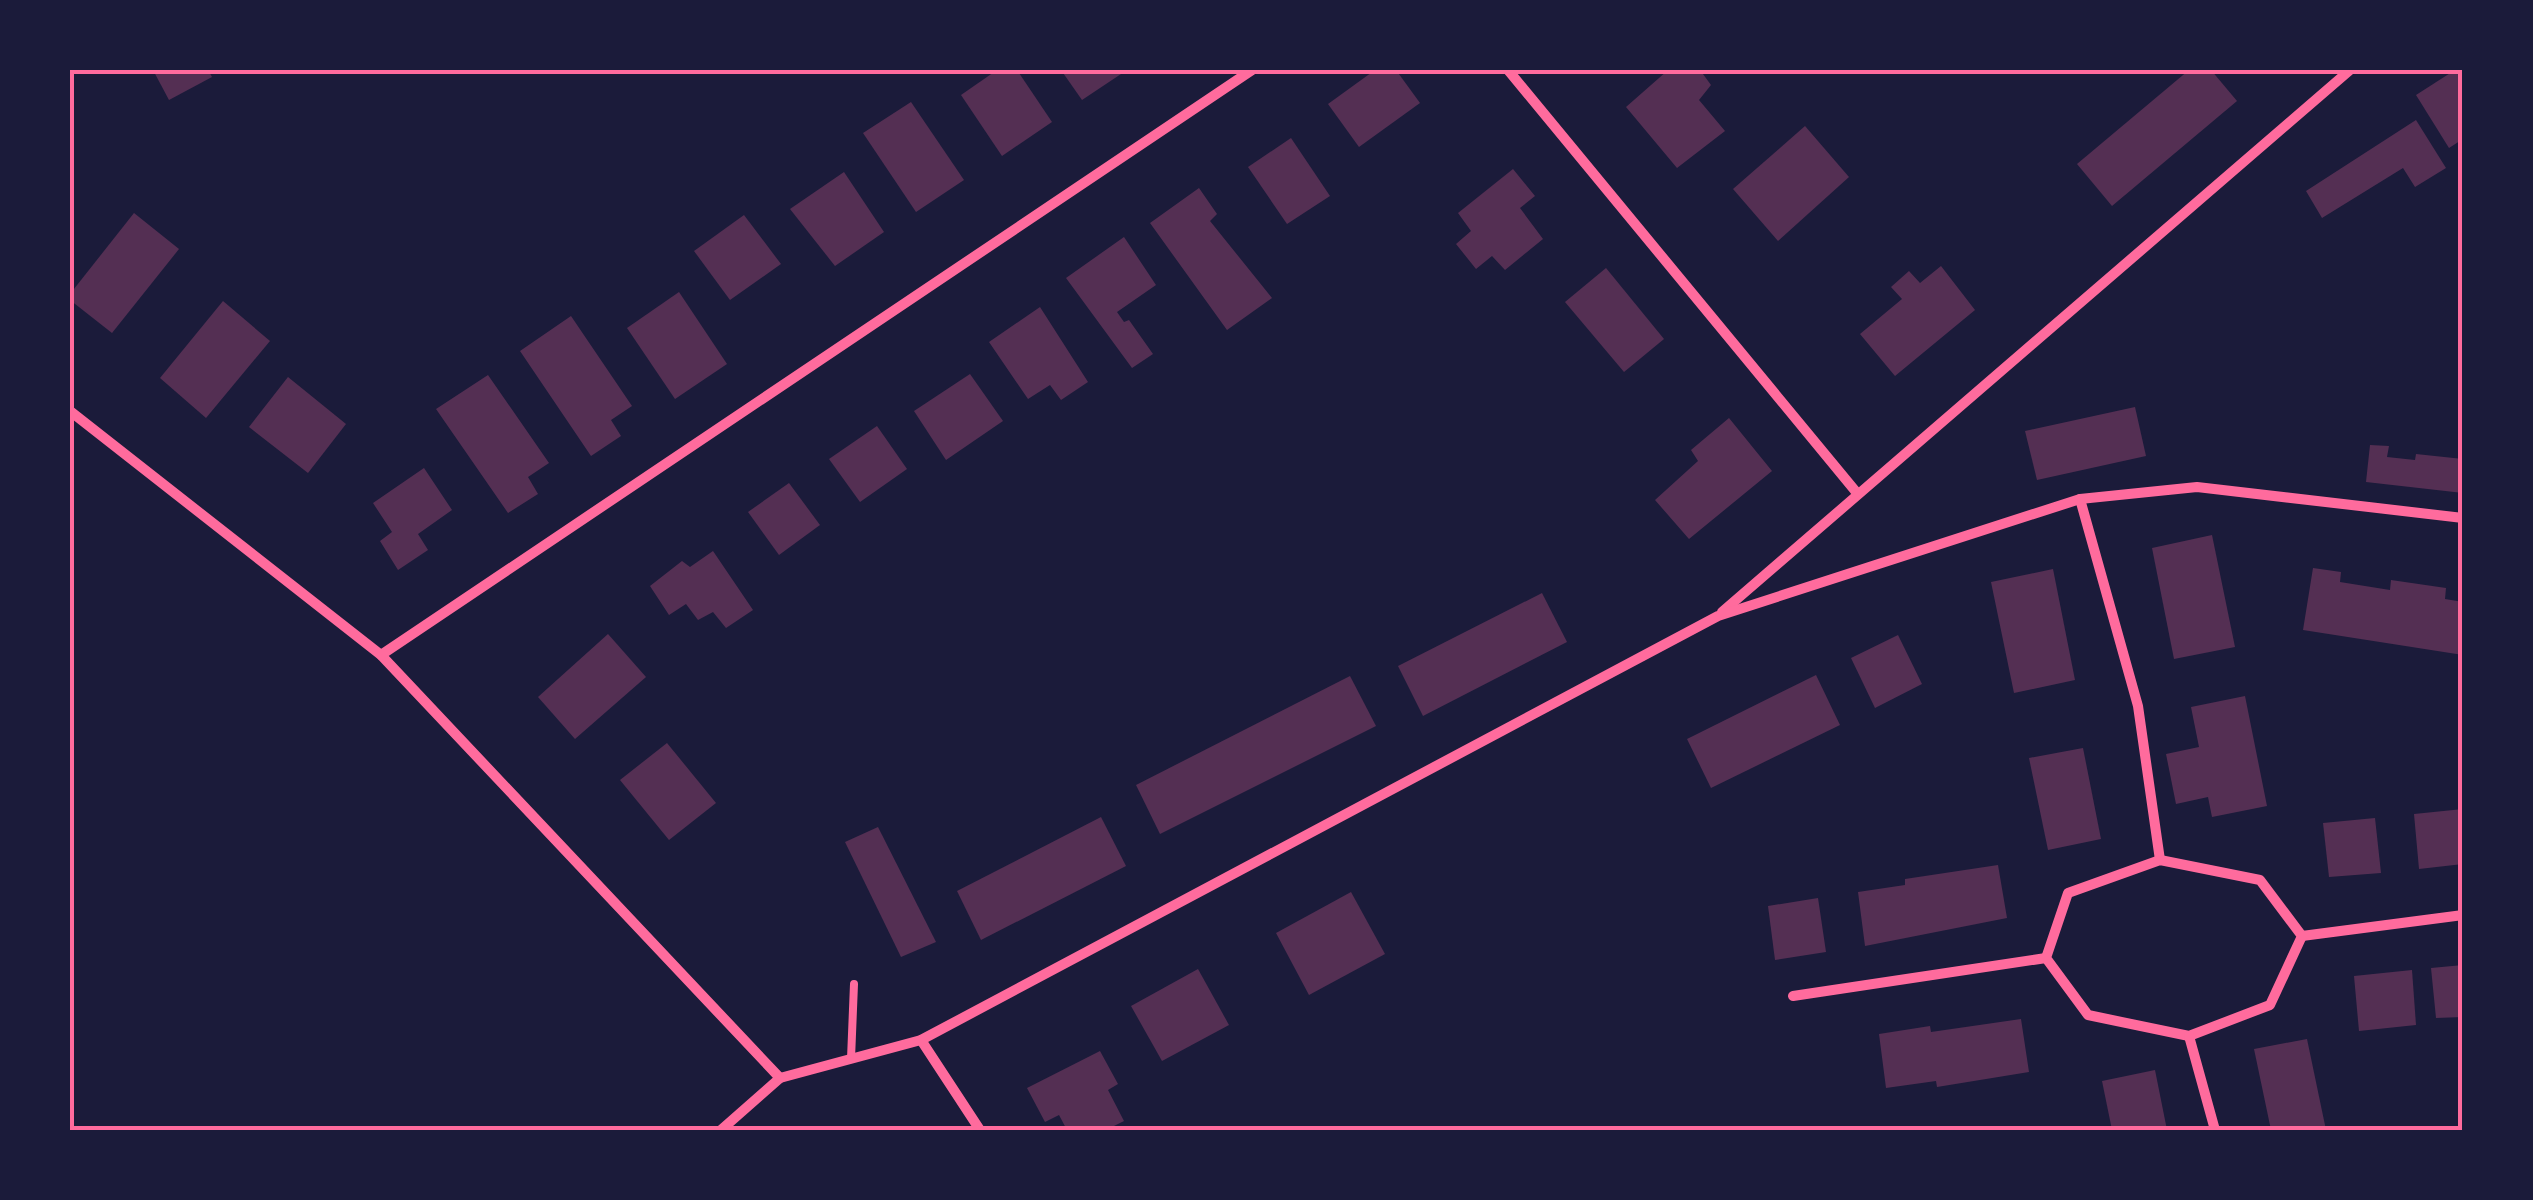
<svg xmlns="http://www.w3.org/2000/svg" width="2533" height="1200" viewBox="0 0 2533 1200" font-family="Cabin,sans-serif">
<rect width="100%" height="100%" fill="#1b1b3a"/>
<g fill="#542f53">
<path d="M153,70H208L212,77L169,100Z"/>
<path d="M997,70H1017L1052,122L1002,156L961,95Z"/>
<path d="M1061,70H1127L1082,100Z"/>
<path d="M1375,70H1396L1420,103L1359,147L1328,104Z"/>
<path d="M1700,70L1711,85L1699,100L1725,131L1677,168L1626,107L1667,71Z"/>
<path d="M2189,70H2211L2237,101L2112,206L2077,164Z"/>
<path d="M2455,70H2463V139L2449,148L2416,95Z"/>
<path d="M911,102L964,180L916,212L863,133Z"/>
<path d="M2416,120L2446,168L2415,187L2403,168L2322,218L2306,191Z"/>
<path d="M1805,126L1849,177L1778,241L1733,189Z"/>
<path d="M1291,138L1330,196L1287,224L1248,167Z"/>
<path d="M1513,169L1535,196L1520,208L1543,239L1505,270L1492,256L1476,269L1456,244L1471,231L1458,213Z"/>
<path d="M844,172L884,232L835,266L790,209Z"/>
<path d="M1199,188L1217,214L1210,221L1272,298L1227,330L1150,223Z"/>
<path d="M134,213L179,249L112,333L70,300V294Z"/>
<path d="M744,215L781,264L730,300L694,251Z"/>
<path d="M1124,237L1156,285L1117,312L1124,322L1129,320L1153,354L1132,368L1066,278Z"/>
<path d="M1941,266L1975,310L1895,376L1860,334L1902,299L1891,287L1909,271L1920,283Z"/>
<path d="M1606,268L1664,339L1624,372L1565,302Z"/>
<path d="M679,292L727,364L675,399L627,328Z"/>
<path d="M223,301L270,341L206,418L160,378Z"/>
<path d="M1040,307L1088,382L1061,400L1050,385L1028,399L989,342Z"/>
<path d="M571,316L632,406L611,420L621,436L591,456L520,351Z"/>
<path d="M970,374L1003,421L946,460L914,411Z"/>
<path d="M488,375L549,463L528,477L538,494L508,513L436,409Z"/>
<path d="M288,377L346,424L308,473L249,427Z"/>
<path d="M2135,407L2146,456L2037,480L2025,431Z"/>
<path d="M1729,418L1772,471L1689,539L1655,500L1698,461L1691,450Z"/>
<path d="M877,426L907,469L860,502L829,459Z"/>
<path d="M2370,445L2389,446L2387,457L2415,460L2416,454L2463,459V493L2366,482Z"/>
<path d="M424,468L452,510L418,534L428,550L398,570L380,541L392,532L373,503Z"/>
<path d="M789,483L820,525L779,555L748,512Z"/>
<path d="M2212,535L2235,647L2174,659L2152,548Z"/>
<path d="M713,551L753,610L726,628L713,612L698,620L686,604L669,615L650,586L682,561L690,567Z"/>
<path d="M2313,568L2341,572L2340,582L2390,590L2391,580L2446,588L2445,599L2463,602V655L2303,630Z"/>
<path d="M2053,569L2075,680L2014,693L1991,582Z"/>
<path d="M1542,593L1567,642L1423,716L1398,666Z"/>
<path d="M608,634L646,677L575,739L538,697Z"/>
<path d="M1898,635L1922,684L1875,708L1851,658Z"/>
<path d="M1816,675L1840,725L1711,788L1687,739Z"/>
<path d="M1350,676L1376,726L1160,834L1136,785Z"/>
<path d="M2245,696L2267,806L2212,817L2208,797L2176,804L2166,754L2199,747L2191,707Z"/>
<path d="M667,743L716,803L669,840L620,780Z"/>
<path d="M2083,748L2101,839L2048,850L2029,758Z"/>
<path d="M2463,809V864L2419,869L2414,814Z"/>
<path d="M1101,817L1126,866L981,940L957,891Z"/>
<path d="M2375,818L2381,873L2329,877L2323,823Z"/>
<path d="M878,827L936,942L901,957L845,842Z"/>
<path d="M1998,865L2007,918L1865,946L1858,892L1905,885V879Z"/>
<path d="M1351,892L1385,954L1309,995L1276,933Z"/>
<path d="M1818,898L1826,952L1775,960L1768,906Z"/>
<path d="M2463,965V1017L2436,1018L2431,968Z"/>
<path d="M1198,969L1229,1025L1162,1061L1131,1006Z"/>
<path d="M2412,970L2416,1025L2359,1031L2354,976Z"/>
<path d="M2021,1019L2029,1072L1937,1087L1936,1081L1886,1088L1879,1034L1930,1026L1931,1032Z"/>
<path d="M2307,1039L2326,1130H2271L2254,1049Z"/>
<path d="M1100,1051L1118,1084L1108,1090L1124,1121L1106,1130H1067L1059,1115L1045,1122L1027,1088Z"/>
<path d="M2155,1070L2167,1130H2112L2102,1081Z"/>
</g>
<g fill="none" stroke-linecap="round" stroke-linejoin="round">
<path stroke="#ff6b9d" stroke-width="8" d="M851,1059L854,984"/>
<g stroke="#ff6b9d" stroke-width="10">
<path d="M1508,70L1857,493"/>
<path d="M70,411L381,655L780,1078"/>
<path d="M2080,499L2138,706L2160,860"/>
<path d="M1722,612L2350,70"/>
<path d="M381,655L1252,70"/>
<path d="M2160,860L2260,880L2302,936L2270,1005L2189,1036L2088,1015L2046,958L2068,893Z"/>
<path d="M2302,936L2463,915"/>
<path d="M1793,996L2046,958"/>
<path d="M2189,1036L2215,1130"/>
<path d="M921,1040L980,1130"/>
<path d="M721,1130L780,1078L921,1040L1718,616L2080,499L2197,487L2463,518"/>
</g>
</g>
<rect width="2533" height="1200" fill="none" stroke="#1b1b3a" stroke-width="145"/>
<rect x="72" y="72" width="2388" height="1056" fill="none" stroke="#ff6b9d" stroke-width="4"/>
</svg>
